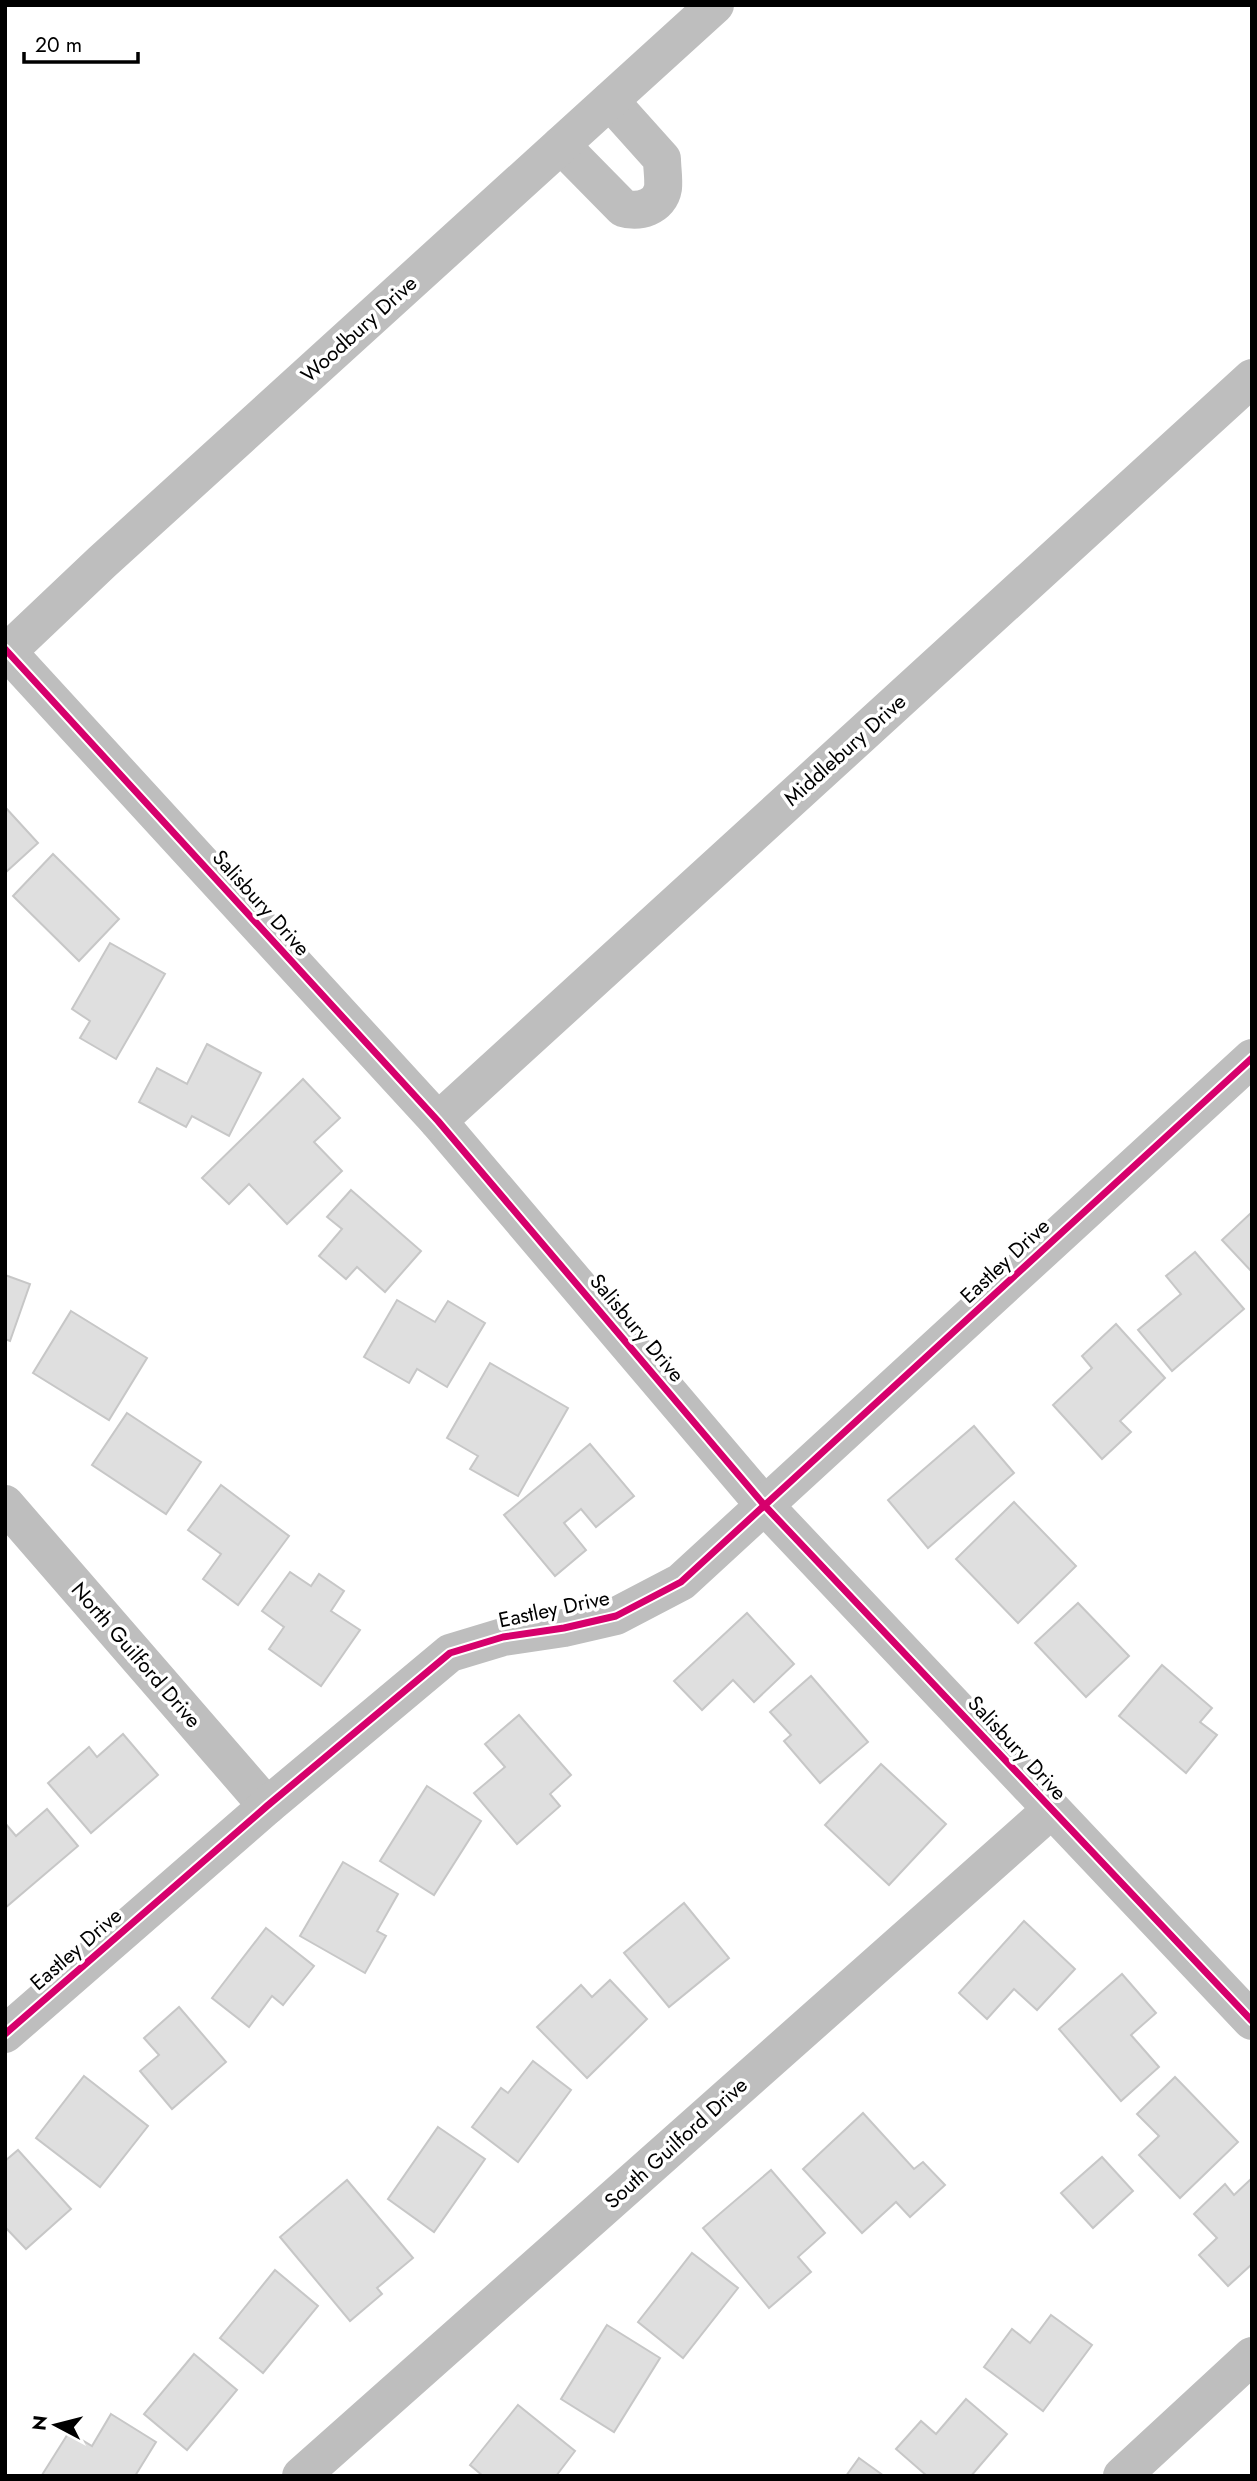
<svg xmlns="http://www.w3.org/2000/svg" width="1257" height="2481" viewBox="0 0 1257 2481" font-family="Jost,sans-serif">
<rect width="100%" height="100%" fill="#fff"/>
<g fill="#dfdfdf" stroke="#c7c7c7" stroke-width="2">
<path d="M5,807L38,843L5,873Z"/>
<path d="M53,854L119,919L79,961L13,896Z"/>
<path d="M110,943L165,974L116,1059L80,1038L90,1021L72,1009Z"/>
<path d="M207,1044L261,1073L229,1136L192,1116L186,1127L139,1102L157,1068L187,1084Z"/>
<path d="M303,1079L340,1118L314,1142L342,1171L287,1224L249,1184L229,1204L202,1178Z"/>
<path d="M351,1190L421,1251L385,1292L357,1267L346,1279L319,1256L342,1229L327,1217Z"/>
<path d="M1252,1212V1272L1222,1240Z"/>
<path d="M1195,1252L1244,1309L1172,1371L1138,1330L1181,1294L1166,1276Z"/>
<path d="M5,1275L30,1284L10,1341L5,1339Z"/>
<path d="M397,1300L435,1322L448,1301L485,1323L447,1387L417,1369L409,1383L364,1357Z"/>
<path d="M71,1311L147,1358L109,1420L33,1373Z"/>
<path d="M1116,1324L1165,1378L1120,1421L1131,1432L1102,1459L1053,1405L1092,1368L1082,1356Z"/>
<path d="M490,1363L568,1408L518,1496L470,1469L478,1456L447,1438Z"/>
<path d="M127,1413L201,1462L166,1514L92,1465Z"/>
<path d="M974,1426L1014,1473L928,1548L888,1500Z"/>
<path d="M590,1444L634,1496L596,1527L581,1509L564,1523L586,1550L555,1576L504,1515Z"/>
<path d="M221,1485L289,1536L238,1605L203,1579L221,1554L188,1530Z"/>
<path d="M1014,1502L1076,1566L1018,1623L956,1559Z"/>
<path d="M290,1572L311,1586L319,1574L344,1591L331,1611L360,1630L321,1686L269,1649L284,1627L262,1611Z"/>
<path d="M1078,1603L1129,1656L1086,1697L1035,1643Z"/>
<path d="M747,1613L794,1664L754,1702L733,1680L702,1710L674,1681Z"/>
<path d="M1162,1665L1212,1708L1200,1722L1217,1735L1186,1773L1119,1716Z"/>
<path d="M811,1676L868,1742L820,1783L784,1741L791,1735L770,1712Z"/>
<path d="M519,1715L571,1775L550,1794L560,1806L517,1844L474,1793L505,1767L485,1744Z"/>
<path d="M123,1734L158,1775L91,1833L48,1783L89,1747L97,1757Z"/>
<path d="M881,1764L946,1824L889,1885L825,1825Z"/>
<path d="M427,1786L481,1821L434,1895L380,1861Z"/>
<path d="M47,1809L78,1846L5,1908V1823L16,1836Z"/>
<path d="M343,1862L398,1894L377,1931L386,1936L365,1973L300,1936Z"/>
<path d="M684,1903L729,1958L669,2007L624,1953Z"/>
<path d="M1024,1921L1075,1969L1037,2010L1014,1989L987,2019L959,1993Z"/>
<path d="M266,1928L314,1966L283,2005L272,1996L249,2027L212,1998Z"/>
<path d="M1122,1974L1156,2013L1131,2035L1159,2067L1121,2101L1059,2029Z"/>
<path d="M610,1980L647,2019L587,2078L537,2027L581,1985L592,1997Z"/>
<path d="M179,2007L226,2062L172,2109L140,2071L159,2055L144,2038Z"/>
<path d="M533,2061L571,2090L518,2162L472,2127L501,2088L508,2093Z"/>
<path d="M84,2076L148,2126L100,2187L36,2138Z"/>
<path d="M1175,2077L1238,2142L1180,2198L1139,2155L1159,2136L1137,2114Z"/>
<path d="M863,2113L914,2169L923,2162L945,2185L910,2217L896,2202L862,2233L803,2169Z"/>
<path d="M438,2127L485,2159L434,2232L388,2199Z"/>
<path d="M18,2150L71,2209L26,2249L5,2227V2161Z"/>
<path d="M1102,2157L1133,2191L1093,2228L1061,2193Z"/>
<path d="M771,2170L825,2233L798,2257L811,2272L769,2308L703,2228Z"/>
<path d="M1252,2178V2264L1228,2286L1199,2255L1217,2238L1194,2214L1225,2184L1234,2195Z"/>
<path d="M347,2180L413,2258L377,2288L382,2294L350,2321L280,2237Z"/>
<path d="M692,2253L738,2288L683,2358L638,2322Z"/>
<path d="M275,2270L318,2306L263,2373L220,2338Z"/>
<path d="M1051,2315L1092,2345L1043,2411L984,2367L1012,2329L1030,2343Z"/>
<path d="M607,2325L660,2358L614,2432L561,2399Z"/>
<path d="M194,2354L237,2390L187,2450L144,2414Z"/>
<path d="M966,2399L1007,2434L971,2476H927L896,2449L921,2421L936,2434Z"/>
<path d="M518,2405L575,2451L556,2476H483L470,2465Z"/>
<path d="M111,2414L156,2442L135,2476L42,2475L69,2432L92,2446Z"/>
<path d="M859,2458L884,2476H846Z"/>
</g>
<g fill="none" stroke-linecap="round" stroke-linejoin="round">
<g stroke="#bebebe" stroke-width="38">
<path d="M561,145L623,208C639,213 660,207 663,188C664,179 662,168 662,159L610,101"/>
<path d="M5,649L438,1121L765,1506L1252,2021"/>
<path d="M5,654L102,562L715,5"/>
<path d="M438,1121L1252,378"/>
<path d="M5,1504L267,1806"/>
<path d="M5,2034L267,1806L450,1653L503,1637L564,1628L616,1616L681,1582L1252,1058"/>
<path d="M301,2476L1051,1810"/>
<path d="M1122,2476L1252,2356"/>
</g>
<g stroke="#fff" stroke-width="11">
<g id="cycleway">
<path d="M5,649L438,1121L765,1506L1252,2021"/>
<path d="M5,2034L267,1806L450,1653L503,1637L564,1628L616,1616L681,1582L1252,1058"/>
</g>
</g>
<use href="#cycleway" stroke="#d6006c" stroke-width="7"/>
</g>
<g text-anchor="middle" stroke-width="7" stroke-linejoin="round" paint-order="stroke">
<g font-size="21" fill="#000" stroke="#fff">
<text transform="translate(359 329) rotate(-42)" y="7">Woodbury Drive</text>
<text transform="translate(845 750) rotate(-42)" y="7">Middlebury Drive</text>
<text transform="translate(261 903) rotate(48)" y="7">Salisbury Drive</text>
<text transform="translate(1005 1261) rotate(-43)" y="7">Eastley Drive</text>
<text transform="translate(637 1328) rotate(50)" y="7">Salisbury Drive</text>
<text transform="translate(554 1609) rotate(-12)" y="7">Eastley Drive</text>
<text transform="translate(136 1655) rotate(49)" y="7">North Guilford Drive</text>
<text transform="translate(1017 1748) rotate(47)" y="7">Salisbury Drive</text>
<text transform="translate(76 1949) rotate(-41)" y="7">Eastley Drive</text>
<text transform="translate(676 2143) rotate(-42)" y="7">South Guilford Drive</text>
</g>
</g>
<rect width="1257" height="2481" fill="none" stroke="#000000" stroke-width="14"/>
<g transform="translate(56 2425) rotate(277)" stroke="#ffffff" stroke-width="5" paint-order="stroke">
<path d="M0-5L12 26L0 18L-12 26Z" fill="#000000"/>
<text y="-10" font-size="19" font-weight="bold" text-anchor="middle" fill="#000000">N</text>
</g>
<path d="M24 52v10h114v-10" fill="none" stroke="#000000" stroke-width="3.5"/>
<text x="35" y="52" font-size="21" fill="#000000" stroke="#ffffff" stroke-width="5" paint-order="stroke">20 m</text>
</svg>
